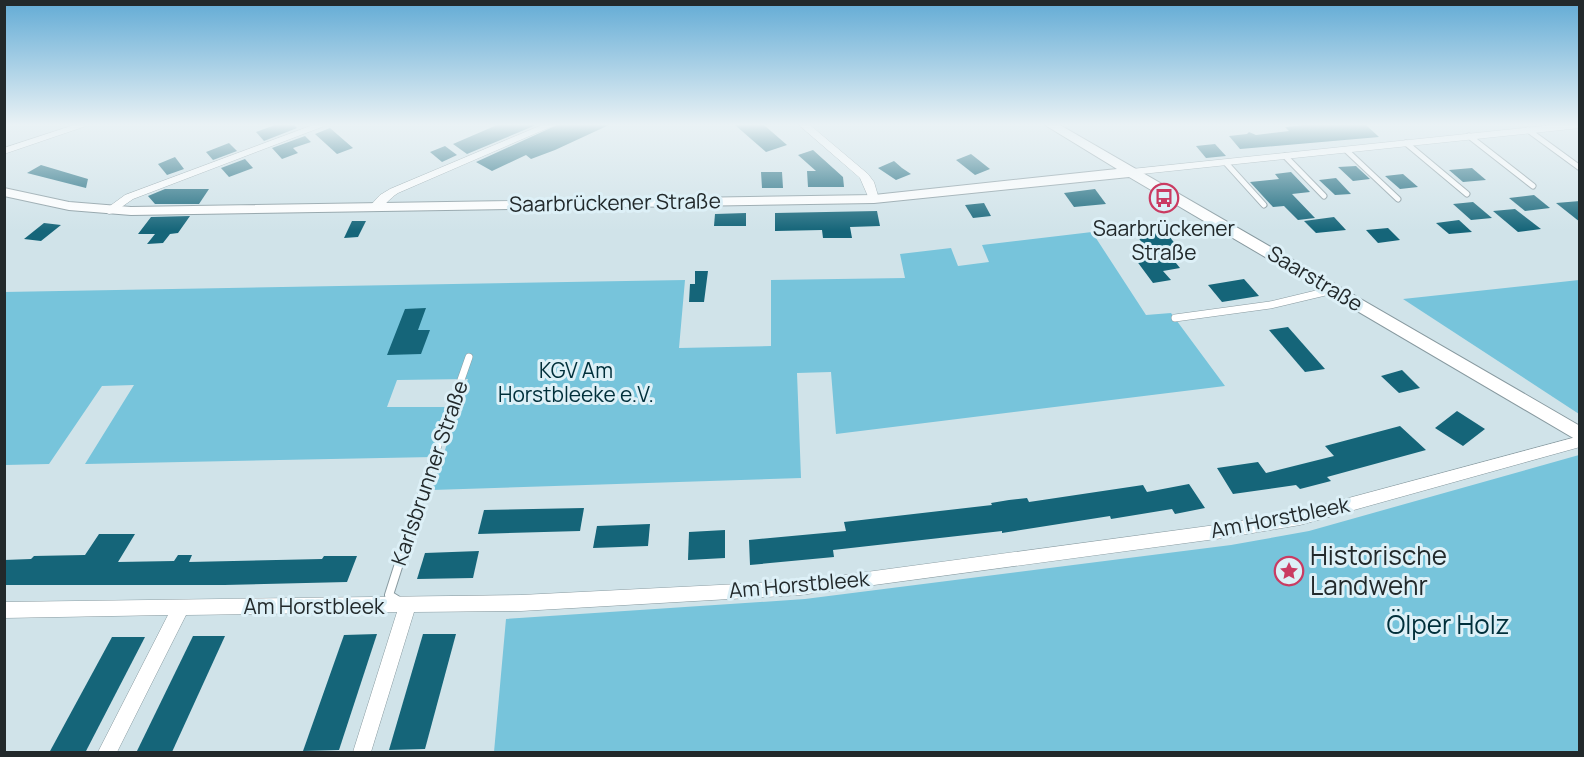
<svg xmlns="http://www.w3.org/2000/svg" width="1584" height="757" viewBox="0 0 1584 757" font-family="Manrope,sans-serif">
<rect width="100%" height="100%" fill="#d0e3e9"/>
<g fill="#77c4db">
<path d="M1092,232L1146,315L1171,313L1225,386L836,434L831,372L797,373L801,478L432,490L468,379L397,380L387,407H451L433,457L85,464L134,385L102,386L49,464L5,465L4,292L685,280L679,348L771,346V280L905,278L900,254L951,248L958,266L989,262L982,245Z"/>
<path d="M1579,280V414L1403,299Z"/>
<path d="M1579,455V752H494L506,619L805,599L1231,545L1309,531Z"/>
</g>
<g fill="#156579">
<path d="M275,125H294L297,128L264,141L256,132Z"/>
<path d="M497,125H536L467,154L453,144Z"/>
<path d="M557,125H609L555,150L531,159L526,155L492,171L476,162Z"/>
<path d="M735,125H764L787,145L766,152Z"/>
<path d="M1304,125H1366L1379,137L1240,149L1229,136L1247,134L1249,132L1256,135L1289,131L1285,127Z"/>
<path d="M330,128L353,148L337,154L315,134Z"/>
<path d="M305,136L311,142L293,148L298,153L282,159L272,148Z"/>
<path d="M229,143L237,151L213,160L206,152Z"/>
<path d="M1215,144L1226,156L1206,158L1196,146Z"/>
<path d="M445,146L457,155L442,162L430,152Z"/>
<path d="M813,150L843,177L844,187H808L807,171H816L798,155Z"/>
<path d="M971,154L990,169L975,175L956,160Z"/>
<path d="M175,157L184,169L167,175L158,164Z"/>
<path d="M245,159L253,168L229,177L221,168Z"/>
<path d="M894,161L902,168L911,174L896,180L878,168Z"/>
<path d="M41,165L88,179L86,188L27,173Z"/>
<path d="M1356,166L1358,168L1370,179L1353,181L1338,167Z"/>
<path d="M1472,168L1486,180L1463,182L1449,170Z"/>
<path d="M761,172H782L783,188H762Z"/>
<path d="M1291,172L1310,192L1292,194L1315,218L1298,220L1284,206L1273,207L1250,182L1279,179L1275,174Z"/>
<path d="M1403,174L1418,187L1400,189L1385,176Z"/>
<path d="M1336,178L1351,194L1335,195L1319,180Z"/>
<path d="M165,189H209L199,204H155L148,196Z"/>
<path d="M1095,189L1106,204L1074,207L1064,193Z"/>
<path d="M1534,195L1550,208L1525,211L1509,198Z"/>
<path d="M1580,201V222L1556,203Z"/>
<path d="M1473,202L1492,218L1471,220L1453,204Z"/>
<path d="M984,203L991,216L973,218L965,205Z"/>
<path d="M1515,209L1541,229L1518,232L1493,211Z"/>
<path d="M877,211L880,226L850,227L852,238H823L822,230L775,231V213Z"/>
<path d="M746,213V226H714L715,214Z"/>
<path d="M190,216L178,233L170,234L163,243L147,244L155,234H138L151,217Z"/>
<path d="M1334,217L1346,230L1316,233L1304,221Z"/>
<path d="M1459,220L1472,232L1449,234L1436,223Z"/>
<path d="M352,221H366L358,237L344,238Z"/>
<path d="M44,223L61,225L41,241L24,239Z"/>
<path d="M1388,228L1400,240L1378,243L1366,230Z"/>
<path d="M1166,232L1176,245L1163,247L1180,268L1163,271L1171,280L1153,283L1136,260L1153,257L1137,236Z"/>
<path d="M695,271H708L704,302H689L690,284H695Z"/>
<path d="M1244,279L1259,296L1222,302L1208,285Z"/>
<path d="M426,308L418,330H430L421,354L387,355L405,309Z"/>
<path d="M1288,327L1325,369L1305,372L1269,330Z"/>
<path d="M1402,370L1420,388L1399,393L1381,376Z"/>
<path d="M1457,411L1485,429L1463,446L1435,428Z"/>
<path d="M1400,426L1426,450L1327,477L1331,481L1300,489L1296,485L1233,494L1217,468L1258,462L1266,473L1334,456L1325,446Z"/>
<path d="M1189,484L1205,508L1175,514L1172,509L1111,519L1110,516L1002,533V531L833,550L834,557L750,565L749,540L846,531L844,522L992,505L991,503L1009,500L1027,498L1029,502L1143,485L1147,492Z"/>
<path d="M584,508L580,531L478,534L484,510Z"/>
<path d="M650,524L648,546L593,548L597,526Z"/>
<path d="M725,530V558L688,560L689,532Z"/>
<path d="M99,534H135L118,562L174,561L178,555H192L189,562L322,559L324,556H357L347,582L224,585H4V560L31,559L34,556L85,555Z"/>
<path d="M479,551L473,578L417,579L425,553Z"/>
<path d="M377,634L339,750L303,751L344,635Z"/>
<path d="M423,634H456L425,749L389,750Z"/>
<path d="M193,636H225L172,752L136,753Z"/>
<path d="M112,637H145L85,753H49Z"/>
</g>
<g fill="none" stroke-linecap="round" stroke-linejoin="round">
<g stroke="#889aa0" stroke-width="7">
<g id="service-far2">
<path d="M1528,130L1580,168"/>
<path d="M1469,136L1533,186"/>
<path d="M1406,143L1467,194"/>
<path d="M1346,150L1398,199"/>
<path d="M1285,156L1324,196"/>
<path d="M1226,163L1264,205"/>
<path d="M1323,292L1333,290"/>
</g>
</g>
<g stroke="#889aa0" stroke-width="8">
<g id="service-far1">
<path d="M1175,318L1270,305L1329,291"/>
<path d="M419,500L469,357"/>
</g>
</g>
<g stroke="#889aa0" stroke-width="10">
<path id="service" d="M397,600L389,595L420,498"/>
</g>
<g stroke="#889aa0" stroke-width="1">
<g id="minor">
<path d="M74,125H89L4,154V148Z"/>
<path d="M313,125H327L133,199L113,213L109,214L103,211L125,195Z"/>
<path d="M542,125H555L398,193C390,198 383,208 375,210L369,207L380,195L390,189Z"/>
<path d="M799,125H810L868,174L874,182L879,199L878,201H870L860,178Z"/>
<path d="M1553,125H1580V128L1132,175L1127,172L1132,169Z"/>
<path d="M1580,436V447L1300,525L1223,538L800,595L521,611L414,612L371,752H353L397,612L186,615L117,752H98L168,615L4,618V602L521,595L800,581L1223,524L1300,511Z"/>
</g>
</g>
<g stroke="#889aa0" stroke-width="2">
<path id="tertiary" d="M1045,125H1060L1580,426V442L1129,177L874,203L131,215L69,210L4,196V188L69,202L131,207L874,195L1117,169Z"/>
</g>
<use href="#service-far2" stroke="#fff" stroke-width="5"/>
<use href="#service-far1" stroke="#fff" stroke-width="7"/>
<use href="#service" stroke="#fff" stroke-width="8"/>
<use href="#minor" fill="#fff" fill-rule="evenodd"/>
<use href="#tertiary" fill="#fff" fill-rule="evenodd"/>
</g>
<linearGradient id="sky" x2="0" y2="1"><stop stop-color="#62abd5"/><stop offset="0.54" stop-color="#eaf2f5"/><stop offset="1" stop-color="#eaf2f5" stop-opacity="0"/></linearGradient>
<rect width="1584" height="231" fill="url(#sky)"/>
<defs>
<g id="bus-ring" transform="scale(1.5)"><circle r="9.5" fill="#ddf0f7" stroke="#ca3b62" stroke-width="1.5"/><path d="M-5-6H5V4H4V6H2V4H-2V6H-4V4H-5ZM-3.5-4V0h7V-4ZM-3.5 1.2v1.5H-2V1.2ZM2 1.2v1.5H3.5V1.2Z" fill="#ca3b62"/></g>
<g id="sight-ring" transform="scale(1.5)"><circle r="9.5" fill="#ddf0f7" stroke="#ca3b62" stroke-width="1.5"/><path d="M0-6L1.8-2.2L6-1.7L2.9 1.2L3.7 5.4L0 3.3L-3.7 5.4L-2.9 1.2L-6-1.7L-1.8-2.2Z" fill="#ca3b62"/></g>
</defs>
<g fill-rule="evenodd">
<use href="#bus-ring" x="1164" y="198"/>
<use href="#sight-ring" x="1289" y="571"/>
</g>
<g text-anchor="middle" stroke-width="6" stroke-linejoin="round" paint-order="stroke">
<g font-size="21" fill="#22292b" stroke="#ddf0f7">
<text transform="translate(615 203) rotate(-1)" y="7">Saarbrückener Straße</text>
<text transform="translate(1315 279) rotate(31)" y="7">Saarstraße</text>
<text transform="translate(430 473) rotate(-71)" y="7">Karlsbrunner Straße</text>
<text transform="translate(1280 518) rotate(-11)" y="7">Am Horstbleek</text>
<text transform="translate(799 585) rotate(-5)" y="7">Am Horstbleek</text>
<text x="314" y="614">Am Horstbleek</text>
</g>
<g font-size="21" fill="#22292b" stroke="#ddf0f7">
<text x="1164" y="236">Saarbrückener<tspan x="1164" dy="24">Straße</tspan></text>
</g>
<g font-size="21" fill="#002f3a" stroke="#ddf0f7">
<text x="576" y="378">KGV Am<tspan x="576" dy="24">Horstbleeke e.V.</tspan></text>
</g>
<g font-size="26" fill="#22292b" stroke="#ddf0f7" text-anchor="start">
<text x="1310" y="565">Historische<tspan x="1310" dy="30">Landwehr</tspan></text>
</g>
<g font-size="26" fill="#002f3a" stroke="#ddf0f7">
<text x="1448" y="634">Ölper Holz</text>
</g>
</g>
<rect width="1584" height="757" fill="none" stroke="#22292b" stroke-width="12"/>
</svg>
